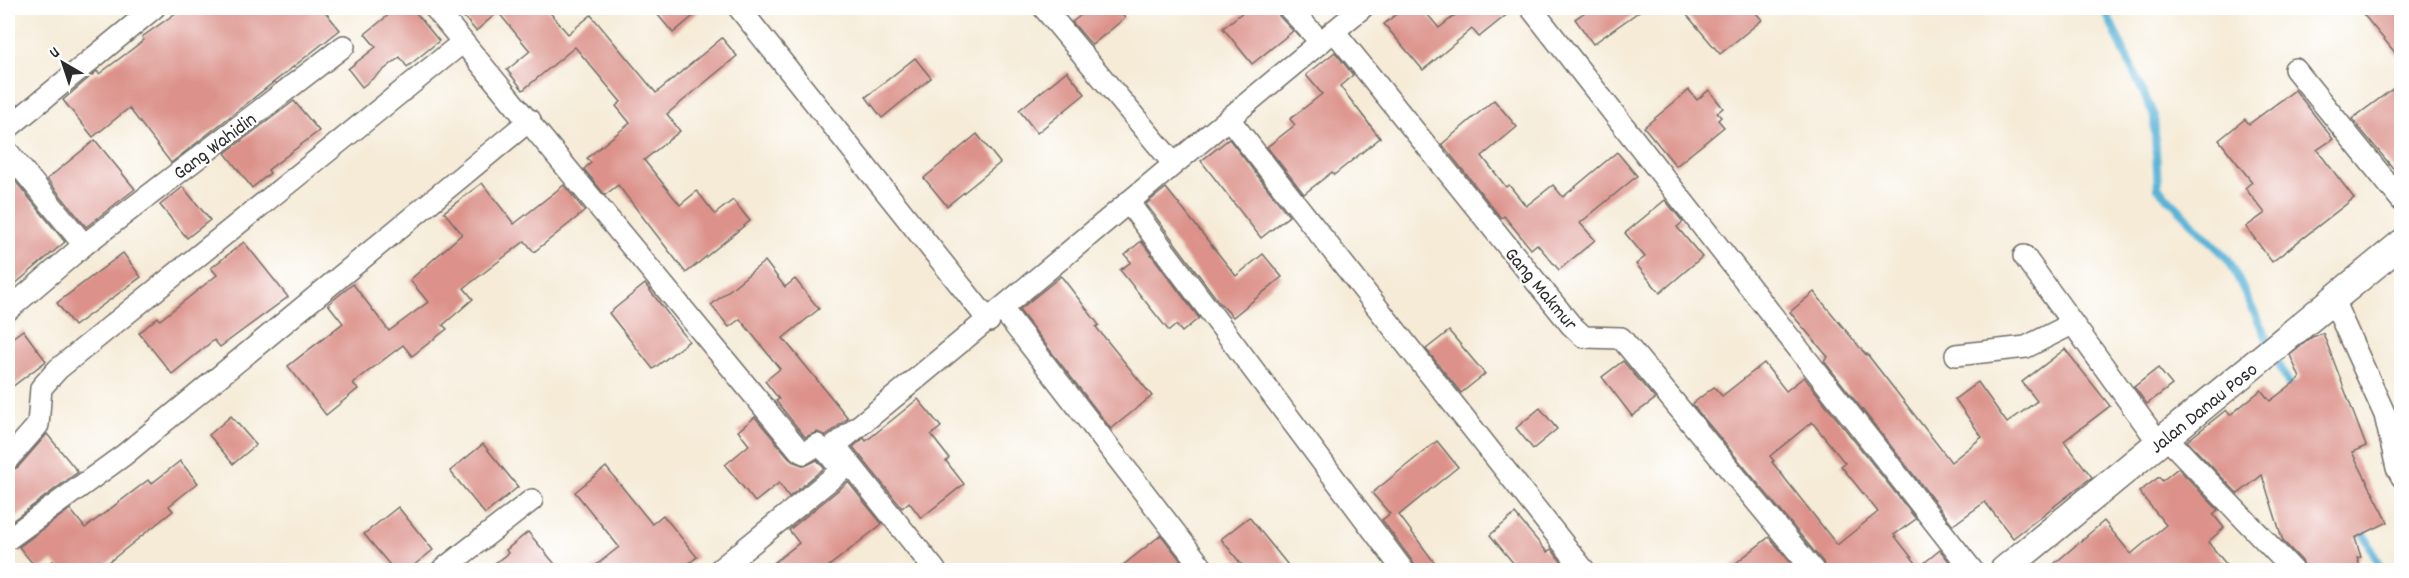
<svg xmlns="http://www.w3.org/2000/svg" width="2409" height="578" viewBox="0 0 2409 578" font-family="Dekko,sans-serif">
<rect width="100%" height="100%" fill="#fff"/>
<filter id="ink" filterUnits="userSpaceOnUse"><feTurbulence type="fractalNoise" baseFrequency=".0167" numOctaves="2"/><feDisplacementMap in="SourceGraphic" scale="12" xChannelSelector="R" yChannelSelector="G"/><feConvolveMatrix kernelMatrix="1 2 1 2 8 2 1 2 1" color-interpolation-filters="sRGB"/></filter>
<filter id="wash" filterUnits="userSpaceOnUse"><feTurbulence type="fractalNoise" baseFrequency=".008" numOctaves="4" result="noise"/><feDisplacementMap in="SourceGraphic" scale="24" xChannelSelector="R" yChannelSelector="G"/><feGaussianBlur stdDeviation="1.35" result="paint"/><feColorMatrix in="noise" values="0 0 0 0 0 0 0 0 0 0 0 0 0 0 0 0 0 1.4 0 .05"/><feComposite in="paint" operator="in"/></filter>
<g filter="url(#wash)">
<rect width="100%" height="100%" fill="#f5ebd7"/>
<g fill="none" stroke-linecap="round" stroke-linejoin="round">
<g stroke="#59b3d7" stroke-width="8">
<path d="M2104,8L2154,116L2158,188L2229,260L2294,395"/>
<path d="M2360,526L2382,570"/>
</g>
</g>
<g id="blocks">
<g fill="#dc928a" fill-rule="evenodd">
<path d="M183,8H322L340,30L171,163L129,108L93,137L63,100L97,71L99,74L144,40L142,37Z"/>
<path d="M397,8H412L439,41L407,67L400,57L362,87L348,69L376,47L365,34Z"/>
<path d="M456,8H546L568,34L591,15L656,93L722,38L737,56L667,114L680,131L644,160L680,205L697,191L715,214L733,200L750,221L686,273L618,185L605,195L584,169L591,163L587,158L630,123L616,106L621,102L575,47L523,90L507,70L530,51L498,12L476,31Z"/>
<path d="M652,8H703L673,33Z"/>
<path d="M1090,8H1116L1125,18L1092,45L1072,22Z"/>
<path d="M1248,8H1277L1279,16L1293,31L1252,64L1223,28Z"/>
<path d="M1404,8H1422L1439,28L1464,8H1515L1479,37L1472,29L1423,70L1384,24Z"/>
<path d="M1591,8H1644L1593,44L1575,19Z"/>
<path d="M1681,8H1752L1762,20L1720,54Z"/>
<path d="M2358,8H2402V61Z"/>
<path d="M1335,52L1353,75L1340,86L1380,138L1334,175L1332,172L1304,194L1267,147L1295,125L1290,119L1322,94L1306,75Z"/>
<path d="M915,58L931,78L882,118L866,97Z"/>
<path d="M1067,71L1085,94L1037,133L1019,110Z"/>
<path d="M2402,82V179L2352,119Z"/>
<path d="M1689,90L1697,100L1709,90L1723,108L1717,113L1721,117L1718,120L1724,127L1676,166L1644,127Z"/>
<path d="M2295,90L2333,139L2317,150L2354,198L2272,262L2246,227L2265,213L2245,188L2252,182L2219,140L2245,119L2249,124Z"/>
<path d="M1494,100L1517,127L1482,156L1506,187L1509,185L1526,206L1553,185L1563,197L1617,152L1637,176L1580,223L1595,240L1559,270L1537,244L1531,249L1504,216L1501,218L1442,144Z"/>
<path d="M294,101L319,131L268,170L270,173L252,188L225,153Z"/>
<path d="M977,134L1000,163L947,206L924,178Z"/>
<path d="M1229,139L1289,216L1261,238L1201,161Z"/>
<path d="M95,140L135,189L86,227L47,179Z"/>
<path d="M8,172L65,242L8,290Z"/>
<path d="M482,183L514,224L564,185L585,211L534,252L525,241L464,288L473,299L443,325L447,329L412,356L403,345L353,383L358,389L326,415L288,366L343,323L328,304L353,284L389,331L428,302L410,280L462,234L444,212Z"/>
<path d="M183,187L210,220L187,238L160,205Z"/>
<path d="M1166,188L1236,276L1263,254L1282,277L1233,317L1219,302L1146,204Z"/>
<path d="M1665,200L1683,222L1677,227L1702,257L1660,293L1636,264L1645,257L1625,233Z"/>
<path d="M1141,241L1199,318L1182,332L1176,325L1169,331L1120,270L1131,262L1125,255Z"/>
<path d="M244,242L288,297L220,347L214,340L172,374L139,333L158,317L160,320L217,275L211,268Z"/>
<path d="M123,253L141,277L74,326L57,303Z"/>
<path d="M765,261L785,287L795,279L819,309L783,338L848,418L826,436L817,432L805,437L776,401L779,399L765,381L780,369L740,319L729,327L711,305Z"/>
<path d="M1061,276L1099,325L1096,327L1152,396L1111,429L1019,310Z"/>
<path d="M645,284L689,341L653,369L609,313Z"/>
<path d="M1814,292L1866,355L1867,354L1951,462L1982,437L1955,399L1978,382L2007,423L2037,401L2022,382L2065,349L2110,406L2064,441L2092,477L2013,538L1985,502L1953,525L1824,361L1828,357L1790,312Z"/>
<path d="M23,330L46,361L8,390V341Z"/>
<path d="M1449,331L1485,374L1461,393L1426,349Z"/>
<path d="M2323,333L2366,446L2352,452L2388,522L2355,538L2361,557L2357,558L2361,570H2305L2302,561L2283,541L2262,475L2238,494L2187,441L2226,410L2230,415L2261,390L2270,401L2300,378L2290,355L2312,337Z"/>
<path d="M1623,361L1655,399L1632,416L1602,377Z"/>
<path d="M1764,363L1786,391L1804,377L1916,519L1894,535L1919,567L1940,550L1956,570H1825L1823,562L1692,404L1714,387L1722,396ZM1812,422L1845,463L1841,466L1878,512L1837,545L1772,462L1774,461L1770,456Z"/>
<path d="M2158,368L2172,385L2147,404L2134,387Z"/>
<path d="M918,399L941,427L931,435L949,458L946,461L964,484L921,518L909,502L902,508L853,447L864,438L866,441Z"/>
<path d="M1540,408L1557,429L1533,449L1516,428Z"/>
<path d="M231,416L256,445L233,464L209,435Z"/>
<path d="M755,417L792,461L805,466L817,460L824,468L789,497L779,483L755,502L725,465L749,445L738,431Z"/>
<path d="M47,434L78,472L8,524V471L18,467Z"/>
<path d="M1437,441L1458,467L1399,515L1440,570H1415L1413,562L1382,520L1390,514L1372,493Z"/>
<path d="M483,444L518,487L485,514L450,471Z"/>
<path d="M180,461L198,483L169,506L173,511L99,570H60L53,561L38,570L19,547L70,509L85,528L148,480L151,484Z"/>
<path d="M606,467L652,524L663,515L697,557L680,570H590L619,547L575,492Z"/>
<path d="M2178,468L2218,510L2213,514L2224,528L2208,542L2231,570H2047L2104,521L2131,554L2166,525L2139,492L2159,477L2162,481Z"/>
<path d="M848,482L882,524L824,570H765L799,543L789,530Z"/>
<path d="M398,507L433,550L408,570H394L364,534Z"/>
<path d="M1515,514L1547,552L1551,549L1568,570H1519L1490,535Z"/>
<path d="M1249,517L1292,570H1246L1221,539Z"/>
<path d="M528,532L560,570H486L508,553L506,550Z"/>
<path d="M1161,535L1188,570H1117Z"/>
<path d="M1769,537L1797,570H1727Z"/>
</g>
</g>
</g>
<g filter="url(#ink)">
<use href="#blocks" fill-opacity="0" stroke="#726e67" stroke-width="1.5"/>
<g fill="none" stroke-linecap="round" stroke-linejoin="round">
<g stroke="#726e67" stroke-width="24">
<g id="minor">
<path d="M435,8L799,450L804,453L817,445L827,452"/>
<path d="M739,8L989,321"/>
<path d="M1044,8L1173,163"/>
<path d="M1289,8L1321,42"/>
<path d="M1531,8L1972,570"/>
<path d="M1334,31L1571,325L1584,337L1621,338L1813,570"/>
<path d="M2295,69L2402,201"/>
<path d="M1229,119L1584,570"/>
<path d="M8,128L154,8"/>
<path d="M8,152L84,245"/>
<path d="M1128,202L1403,570"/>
<path d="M2024,256L2159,443"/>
<path d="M2333,300L2385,415L2397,468L2402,477"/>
<path d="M8,310L84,245L344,46"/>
<path d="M1003,310L1204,570"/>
<path d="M1956,355L2026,347L2072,324"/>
<path d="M2166,437L2293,570"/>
<path d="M838,449L935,570"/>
<path d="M8,459L38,425L41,388L58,369L463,42"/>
<path d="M8,539L124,455L530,120"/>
<path d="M442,570L532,500"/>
<path d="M719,570L842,470L827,452C1007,306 1183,155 1362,8"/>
</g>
</g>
<g stroke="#726e67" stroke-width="30">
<path id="tertiary" d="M2004,570L2402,243"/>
</g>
<use href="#minor" stroke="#fff" stroke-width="21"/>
<use href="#tertiary" stroke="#fff" stroke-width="27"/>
</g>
</g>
<g text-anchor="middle" stroke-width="4.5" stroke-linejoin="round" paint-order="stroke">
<g font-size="20" fill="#2b2b2b" stroke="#fff">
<text transform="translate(214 145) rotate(-37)" y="7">Gang Wahidin</text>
<text transform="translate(1542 288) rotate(50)" y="7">Gang Makmur</text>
<text transform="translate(2203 407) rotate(-39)" y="7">Jalan Danau Poso</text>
</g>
</g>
<rect width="2409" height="578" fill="none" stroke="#fff" stroke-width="30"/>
<g transform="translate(63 63) rotate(321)" stroke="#ffffff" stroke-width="4.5" paint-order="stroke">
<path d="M0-4.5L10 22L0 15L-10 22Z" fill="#2b2b2b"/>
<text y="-9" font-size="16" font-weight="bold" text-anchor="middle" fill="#2b2b2b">U</text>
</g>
</svg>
